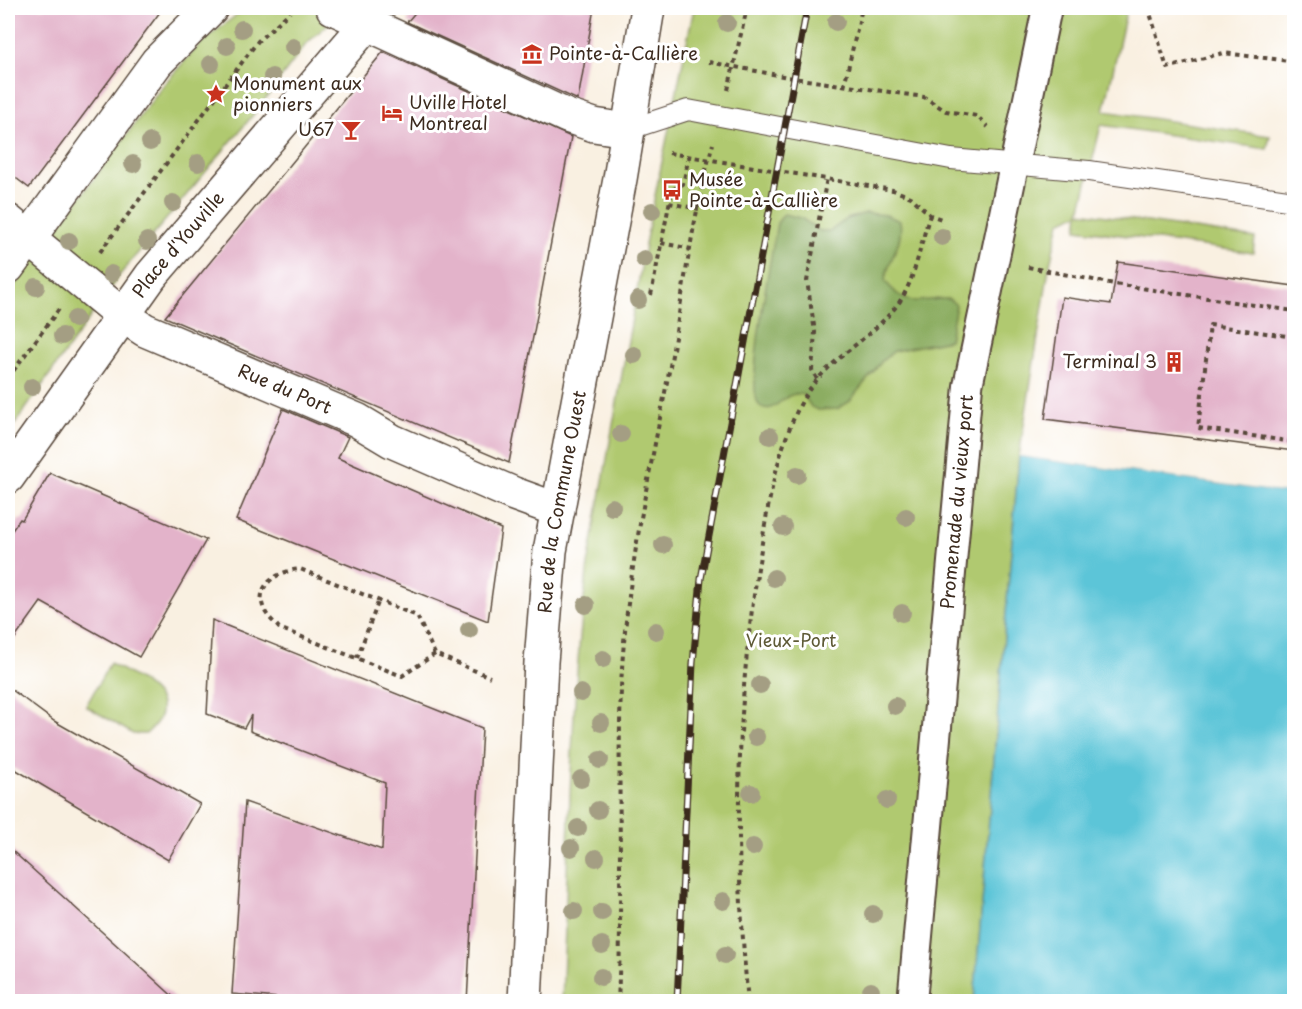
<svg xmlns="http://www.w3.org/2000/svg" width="1302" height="1009" viewBox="0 0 1302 1009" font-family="'Playpen Sans',sans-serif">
<rect width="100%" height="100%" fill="#fff"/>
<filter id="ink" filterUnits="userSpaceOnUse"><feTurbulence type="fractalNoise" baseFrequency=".0167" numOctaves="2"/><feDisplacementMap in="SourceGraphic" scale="12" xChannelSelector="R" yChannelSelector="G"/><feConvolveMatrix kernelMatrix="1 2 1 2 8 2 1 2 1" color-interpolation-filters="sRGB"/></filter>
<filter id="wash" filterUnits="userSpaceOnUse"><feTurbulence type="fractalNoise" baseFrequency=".008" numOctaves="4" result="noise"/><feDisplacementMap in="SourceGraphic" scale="24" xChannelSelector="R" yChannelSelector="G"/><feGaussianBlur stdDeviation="1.35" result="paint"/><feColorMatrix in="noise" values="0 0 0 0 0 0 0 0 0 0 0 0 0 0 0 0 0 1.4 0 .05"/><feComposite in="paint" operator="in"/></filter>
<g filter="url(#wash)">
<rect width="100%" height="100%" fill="#f9f0e1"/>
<g fill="#b0c96f" stroke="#767a46" stroke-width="1.5">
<path d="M245,8H346L306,44L258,109L118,277L8,434V294L165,83L200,44Z"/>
<path d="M694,8H1127L1104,111L1270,136L1267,149L1101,125L1080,212L1255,238L1253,253L1077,229L1079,213L1060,222L1049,268L1019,456L974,1001L562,1002C569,856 569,709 588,565L647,234Z"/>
<path d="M110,663C137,679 187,699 146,734H133L86,706Z"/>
</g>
<path fill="#8cad62" stroke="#646c40" stroke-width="1.5" d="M866,213L886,215L900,221C904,244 888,259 885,281C910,312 917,298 949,299L956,305L949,340L894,351L882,361L849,402L837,409L818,410L811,407L804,395C783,388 776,417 760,406C743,393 773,249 777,223L784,214L801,218L820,231H830L847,219Z"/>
<path fill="#5cc5d8" stroke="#4c787b" stroke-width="1.5" d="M1019,456L1294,494V1001H974Z"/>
<path fill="#f9f0e1" d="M1019,453L1294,491V494L1019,456Z"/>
<g id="blocks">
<g fill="#e3b3ca">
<path d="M8,8H163L29,188L8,172Z"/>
<path d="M419,8H594L578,100L407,22Z"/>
<path d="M383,52L571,137L509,463L165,317Z"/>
<path d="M1118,262L1294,286V451L1045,419L1062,297L1111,304Z"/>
<path d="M283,409L348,437L338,458L501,529L488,621L236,520Z"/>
<path d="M50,473L206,540L139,657L41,602L8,648V536L20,519L22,520Z"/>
<path d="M212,620L482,728L467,1002H278V998L232,994L245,802L382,850L385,783L250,731L251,715L244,728L207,714Z"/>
<path d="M8,687L54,721L200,804L168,860L8,765Z"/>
<path d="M8,847L132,959L179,1002H8Z"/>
</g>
</g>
</g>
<g filter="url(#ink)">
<use href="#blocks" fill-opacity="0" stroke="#58483b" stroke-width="1.5"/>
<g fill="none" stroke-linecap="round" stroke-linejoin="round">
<g stroke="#58483b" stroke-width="22">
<path id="service" d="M627,130L688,110L951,159L1089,171L1294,201"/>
</g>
<g stroke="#58483b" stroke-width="32">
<g id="pedestrian">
<path id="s1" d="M912,1002L968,386L1047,8"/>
</g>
</g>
<g stroke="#58483b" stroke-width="36">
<g id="minor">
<path d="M333,8L567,116L594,125L627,130"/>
<path id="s2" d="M8,221L122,315L145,330L357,420L392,441L514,494L558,510"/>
<path d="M8,267L157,62L211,8"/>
<path id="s3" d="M8,477L151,276L366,25"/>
</g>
</g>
<g stroke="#58483b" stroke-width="36">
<g id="tertiary">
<path id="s4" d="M525,1002L541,662L550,551L620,179L648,8"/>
</g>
</g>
<g stroke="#58483b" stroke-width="4" stroke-dasharray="4.5 4.5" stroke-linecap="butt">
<path d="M1137,8L1149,10L1167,68L1223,53L1290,61"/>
<path d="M709,62L793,78L924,97L946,111L977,116L988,127"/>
<path d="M844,86L862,8"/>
<path d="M728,90L747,8"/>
<path d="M669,153L893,190L911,197L930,215L944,220"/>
<path d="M669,203L699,209"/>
<path d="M661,243L692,249"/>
<path d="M100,252L258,41L290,12"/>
<path d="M1028,267L1114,284L1294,311"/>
<path d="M651,295L672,190L683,184L689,156"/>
<path d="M1294,337L1210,325L1198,428L1294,442"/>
<path d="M8,378L59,309"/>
<path d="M817,379L812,370L815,332L807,281L827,178"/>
<path d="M435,654L402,676L279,628C275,623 269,618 266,613C251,587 277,571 300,569L417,616L435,654L490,677"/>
<path d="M357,658L379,600"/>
<path d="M618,1002C623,897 617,793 621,689C625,580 650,473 670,366C683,295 693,213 713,144"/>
<path d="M748,1002C734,854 735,709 759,562C767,510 776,452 800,405C822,361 869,342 898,304C916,279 920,244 930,215"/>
</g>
<use href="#service" stroke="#fff" stroke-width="20"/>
<use href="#pedestrian" stroke="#fff" stroke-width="28"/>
<use href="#minor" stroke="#fff" stroke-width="33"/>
<use href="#tertiary" stroke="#fff" stroke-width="33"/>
<g stroke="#3b2a1e" stroke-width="7">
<path id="rail" d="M677,1002L693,663L701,579L807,8"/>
</g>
<use href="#rail" stroke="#fff" stroke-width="4.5" stroke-dasharray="14" stroke-linecap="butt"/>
</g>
<g fill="#a49e83">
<circle cx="836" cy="22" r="9"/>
<circle cx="727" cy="23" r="9"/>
<circle cx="242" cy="29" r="9"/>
<circle cx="227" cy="46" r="9"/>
<circle cx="293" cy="47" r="9"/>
<circle cx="211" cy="64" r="9"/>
<circle cx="272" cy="77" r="9"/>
<circle cx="150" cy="142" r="9"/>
<circle cx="198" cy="163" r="9"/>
<circle cx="133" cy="164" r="9"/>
<circle cx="173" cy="203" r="9"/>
<circle cx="652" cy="211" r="9"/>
<circle cx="942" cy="237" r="9"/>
<circle cx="69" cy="241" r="9"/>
<circle cx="147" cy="241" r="9"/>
<circle cx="644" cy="259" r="9"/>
<circle cx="111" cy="274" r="9"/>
<circle cx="36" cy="287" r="9"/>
<circle cx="638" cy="300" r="9"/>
<circle cx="75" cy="319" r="9"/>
<circle cx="62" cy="336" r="9"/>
<circle cx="634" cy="355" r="9"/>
<circle cx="32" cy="387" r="9"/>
<circle cx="621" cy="434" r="9"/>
<circle cx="770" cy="436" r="9"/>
<circle cx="797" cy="475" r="9"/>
<circle cx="612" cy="507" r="9"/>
<circle cx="906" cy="517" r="9"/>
<circle cx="783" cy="527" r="9"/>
<circle cx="663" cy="545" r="9"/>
<circle cx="774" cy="578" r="9"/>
<circle cx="586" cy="605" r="9"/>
<circle cx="902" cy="613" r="9"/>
<circle cx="469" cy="630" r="9"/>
<circle cx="656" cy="631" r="9"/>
<circle cx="603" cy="659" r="9"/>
<circle cx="760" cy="685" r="9"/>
<circle cx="581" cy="693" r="9"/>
<circle cx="895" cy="706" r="9"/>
<circle cx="601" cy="723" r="9"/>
<circle cx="756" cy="737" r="9"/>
<circle cx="600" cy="760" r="9"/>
<circle cx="581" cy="779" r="9"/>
<circle cx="751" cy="793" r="9"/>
<circle cx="887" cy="800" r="9"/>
<circle cx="598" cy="810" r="9"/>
<circle cx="578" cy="828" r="9"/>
<circle cx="753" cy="847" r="9"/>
<circle cx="571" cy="848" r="9"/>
<circle cx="596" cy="858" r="9"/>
<circle cx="723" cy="901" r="9"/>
<circle cx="574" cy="911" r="9"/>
<circle cx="602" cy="912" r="9"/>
<circle cx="873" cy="914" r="9"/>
<circle cx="602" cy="945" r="9"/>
<circle cx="725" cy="955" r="9"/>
<circle cx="601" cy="977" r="9"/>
<circle cx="871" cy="991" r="9"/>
</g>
</g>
<defs>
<g id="museum-bare" transform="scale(1.62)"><path d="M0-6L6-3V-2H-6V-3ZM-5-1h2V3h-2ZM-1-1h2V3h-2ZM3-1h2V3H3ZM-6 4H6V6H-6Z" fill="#c8321e" stroke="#fff" stroke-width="2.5" paint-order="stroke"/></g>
<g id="sight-bare" transform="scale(1.62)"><path d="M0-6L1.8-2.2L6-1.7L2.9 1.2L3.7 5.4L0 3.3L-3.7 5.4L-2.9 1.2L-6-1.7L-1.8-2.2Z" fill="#c8321e" stroke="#fff" stroke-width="2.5" paint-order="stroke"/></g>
<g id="hotel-bare" transform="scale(1.62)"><path d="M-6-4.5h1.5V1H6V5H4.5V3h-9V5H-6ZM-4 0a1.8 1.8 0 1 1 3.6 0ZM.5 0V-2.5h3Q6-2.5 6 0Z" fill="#c8321e" stroke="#fff" stroke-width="2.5" paint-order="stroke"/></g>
<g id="bar-bare" transform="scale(1.62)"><path d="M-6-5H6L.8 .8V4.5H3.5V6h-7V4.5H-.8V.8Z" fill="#c8321e" stroke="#fff" stroke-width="2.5" paint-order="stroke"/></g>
<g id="bus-bare" transform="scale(1.62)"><path d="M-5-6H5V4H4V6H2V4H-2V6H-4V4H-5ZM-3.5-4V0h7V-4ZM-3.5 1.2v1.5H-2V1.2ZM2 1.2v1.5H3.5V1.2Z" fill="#c8321e" stroke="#fff" stroke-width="2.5" paint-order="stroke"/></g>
<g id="building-bare" transform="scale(1.62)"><path d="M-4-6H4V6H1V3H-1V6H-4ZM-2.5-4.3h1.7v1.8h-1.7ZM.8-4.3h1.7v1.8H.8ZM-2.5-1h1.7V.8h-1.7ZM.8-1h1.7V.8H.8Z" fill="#c8321e" stroke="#fff" stroke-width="2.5" paint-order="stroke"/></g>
</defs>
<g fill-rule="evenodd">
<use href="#museum-bare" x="532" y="54"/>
<use href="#sight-bare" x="216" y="94"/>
<use href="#hotel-bare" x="392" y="113"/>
<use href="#bar-bare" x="351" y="130"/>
<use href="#bus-bare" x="672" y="190"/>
<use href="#building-bare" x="1174" y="362"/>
</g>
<g text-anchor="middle" stroke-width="6" stroke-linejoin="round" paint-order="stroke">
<g font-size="18" fill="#3b2a1e" stroke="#fff" text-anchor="start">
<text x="549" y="60">Pointe-à-Callière</text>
<text x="233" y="90">Monument aux<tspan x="233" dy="21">pionniers</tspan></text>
<text x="409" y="109">Uville Hotel<tspan x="409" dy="21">Montreal</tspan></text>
<text x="334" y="136" text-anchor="end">U67</text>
<text x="689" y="186">Musée<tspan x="689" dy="21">Pointe-à-Callière</tspan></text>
<text x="1157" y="368" text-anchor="end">Terminal 3</text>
</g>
<g font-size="18" fill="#3b2a1e" stroke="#fff">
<text dy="6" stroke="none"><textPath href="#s3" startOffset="288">Place d'Youville</textPath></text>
<text dy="6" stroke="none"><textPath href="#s2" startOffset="327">Rue du Port</textPath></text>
<text dy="6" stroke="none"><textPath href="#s1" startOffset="502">Promenade du vieux port</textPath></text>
<text dy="6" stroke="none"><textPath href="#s4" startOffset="502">Rue de la Commune Ouest</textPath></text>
</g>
<g font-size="18" fill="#5e5a36" stroke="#fff">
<text x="791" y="647">Vieux-Port</text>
</g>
</g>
<rect width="1302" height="1009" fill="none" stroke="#fff" stroke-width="30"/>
</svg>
